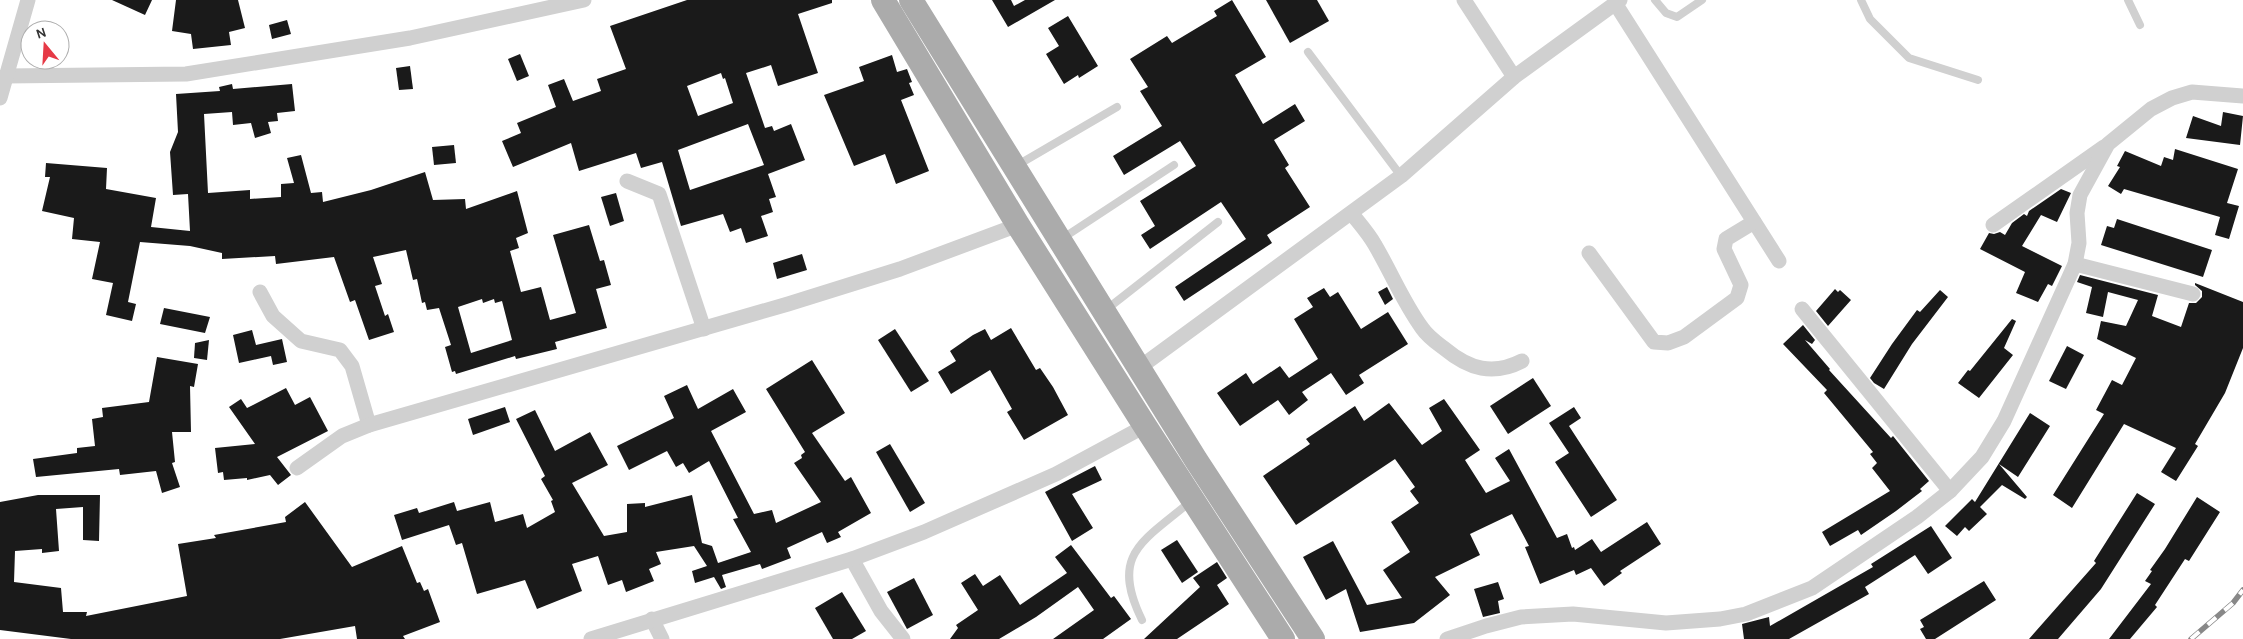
<svg xmlns="http://www.w3.org/2000/svg" width="2243" height="639" viewBox="0 0 2243 639" font-family="Karla,sans-serif">
<rect width="100%" height="100%" fill="#fff"/>
<g fill="#1a1a1a" fill-rule="evenodd">
<path d="M112,0H152L145,15Z"/>
<path d="M176,0H238L245,28L229,32L231,45L193,49L191,34L172,31Z"/>
<path d="M687,0H832V3L798,14L818,73L778,86L771,65L746,73L765,128L772,126L774,131L791,124L805,160L768,174L776,197L769,199L773,212L761,216L768,236L746,243L741,228L730,232L723,214L681,226L662,162L641,168L636,153L579,171L571,143L513,167L502,141L521,133L517,123L556,107L548,85L564,79L573,101L601,91L597,79L626,69L610,26ZM721,73L723,79L725,78L733,103L698,116L687,86ZM748,124L764,165L690,190L678,150Z"/>
<path d="M992,0H1011L1014,6L1025,0H1055L1008,27Z"/>
<path d="M1232,0L1266,57L1235,75L1263,124L1295,104L1305,121L1274,140L1289,165L1285,168L1310,207L1267,235L1272,243L1184,301L1175,287L1246,239L1221,202L1150,249L1141,235L1155,226L1140,201L1196,166L1180,141L1124,175L1113,156L1162,126L1140,91L1148,87L1130,59L1167,36L1172,43L1217,16L1214,11Z"/>
<path d="M1266,0H1317L1329,21L1290,43Z"/>
<path d="M1068,16L1098,66L1079,78L1078,75L1064,84L1046,54L1059,46L1048,28Z"/>
<path d="M287,20L291,34L272,39L269,25Z"/>
<path d="M520,54L529,76L517,81L508,59Z"/>
<path d="M892,55L897,72L907,69L912,82L909,83L914,95L901,100L929,171L896,184L885,154L854,166L824,95L864,81L859,67Z"/>
<path d="M410,66L413,89L399,90L396,68Z"/>
<path d="M232,84L233,89L292,84L295,111L277,113L278,121L268,122L271,133L255,138L251,123L233,125L232,112L204,114L208,193L250,190V199L281,197V184L294,183L287,158L301,155L311,193L322,192L323,202L371,190L425,172L433,200L465,199L466,209L517,191L528,233L516,238L519,248L510,251L521,292L541,287L550,320L576,313L553,235L589,225L600,261L604,260L611,285L596,289L607,328L555,342L557,349L516,359L515,356L456,374L455,371L452,372L445,347L451,345L439,308L427,310L425,302L422,303L417,279L413,280L406,250L373,257L382,284L375,286L385,316L388,314L394,332L369,340L355,300L350,302L334,257L276,264L275,256L222,259V253L190,246L140,242L128,302L136,304L132,321L106,315L113,283L92,279L100,242L72,239L74,218L42,211L50,177H45L46,163L107,168L106,189L156,198L151,227L190,231L188,194L173,195L170,152L178,132L176,94L220,91L219,87ZM482,299L483,303L494,299L495,303L502,301L512,340L471,353L458,307Z"/>
<path d="M2223,112L2243,116L2240,145L2186,138L2193,116L2221,126Z"/>
<path d="M454,145L456,163L434,165L432,147Z"/>
<path d="M2175,149L2238,169L2227,203L2239,206L2229,239L2215,235L2220,217L2124,189L2121,194L2108,186L2120,167L2117,166L2125,151L2161,166L2164,157L2173,160Z"/>
<path d="M2061,189L2071,193L2057,222L2041,215L2022,246L2062,266L2052,286L2048,284L2038,302L2016,293L2025,272L1980,249L1989,233L1994,234L2000,232L2005,235L2012,223L2024,214L2027,216L2029,211Z"/>
<path d="M616,193L624,221L610,226L601,197Z"/>
<path d="M2117,219L2212,250L2203,277L2101,245L2107,226L2114,228Z"/>
<path d="M802,254L807,270L777,279L773,263Z"/>
<path d="M2080,275L2158,295L2152,316L2181,327L2189,303H2196L2202,297V291L2195,285V283L2243,302V348L2225,393L2195,444L2198,446L2176,481L2161,472L2176,448L2124,424L2072,508L2053,495L2104,414L2096,410L2112,380L2122,385L2136,358L2097,339L2101,321L2126,326L2138,300L2108,292L2103,317L2086,313L2092,287L2077,282Z"/>
<path d="M1387,287L1393,299L1385,305L1378,292Z"/>
<path d="M1324,288L1330,297L1338,292L1361,329L1388,312L1408,344L1359,375L1364,383L1346,395L1331,373L1302,392L1308,400L1289,415L1278,400L1240,426L1217,393L1246,373L1253,384L1280,366L1289,378L1318,359L1294,319L1313,307L1307,298Z"/>
<path d="M1835,289L1838,292L1840,290L1851,300L1828,326L1816,311Z"/>
<path d="M1940,290L1948,297L1912,344L1884,389L1874,383L1870,378L1892,344L1917,310L1920,312Z"/>
<path d="M164,308L210,317L205,333L160,324Z"/>
<path d="M2012,319L2016,321L2004,348L2013,355L1979,398L1958,383L1968,370L1970,371Z"/>
<path d="M1803,325L1815,340L1812,344L1805,340L1830,369L1829,370L1891,438L1893,436L1929,481L1920,489L1922,491L1896,511L1861,535L1858,530L1830,546L1822,532L1890,491L1872,468L1877,463L1870,454L1873,452L1824,393L1827,390L1783,344Z"/>
<path d="M1011,328L1036,370L1040,368L1053,387L1068,415L1024,440L1007,412L1012,409L990,370L951,394L938,372L956,361L950,351L973,335L985,329L991,340Z"/>
<path d="M895,329L929,381L911,392L878,340Z"/>
<path d="M252,330L256,345L282,339L287,362L273,365L271,356L239,363L233,335Z"/>
<path d="M209,340L207,360L194,358L195,343Z"/>
<path d="M2067,346L2084,355L2066,389L2049,381Z"/>
<path d="M157,357L198,364L194,387L190,386L191,432H172L175,462L172,463L180,487L162,493L156,471L120,475L119,469L36,477L33,459L77,453V448L95,446L92,419L103,417L102,408L149,402Z"/>
<path d="M812,360L845,413L812,433L845,481L851,477L871,513L838,532L841,537L827,543L822,532L787,548L791,558L762,569L760,564L722,575L726,587L721,589L714,577L695,583L692,571L707,566L694,546L656,552L661,564L649,569L654,581L626,592L622,580L608,585L598,556L572,564L582,591L537,609L525,580L477,594L462,543L456,545L449,525L402,540L394,515L417,508L419,513L454,502L457,511L490,502L495,522L523,514L527,528L555,512L551,501L553,500L541,479L545,476L516,419L535,410L555,451L590,432L608,465L572,483L604,536L627,532V504L645,503V507L692,495L702,543L712,546L718,563L751,552L733,519L738,518L709,461L689,473L683,463L676,467L667,451L629,470L617,446L674,418L664,396L687,385L698,409L733,389L746,412L711,431L754,514L772,510L776,523L821,502L794,463L802,458L801,455L805,452L766,389Z"/>
<path d="M1533,378L1551,406L1508,434L1490,406Z"/>
<path d="M286,388L295,405L310,397L328,431L277,457L291,475L278,485L270,475L247,480V478L224,480L223,472L218,473L215,448L255,444L229,407L241,399L247,408Z"/>
<path d="M1444,399L1480,450L1465,460L1486,493L1510,481L1495,458L1509,449L1557,538L1567,534L1572,548L1574,547L1575,550L1592,539L1601,552L1647,522L1661,544L1620,571L1622,573L1604,586L1591,568L1576,575L1574,570L1540,584L1525,547L1529,546L1512,514L1470,534L1480,555L1435,577L1450,595L1414,623L1360,632L1346,589L1326,600L1303,557L1333,541L1367,605L1402,598L1383,570L1410,552L1391,522L1419,503L1410,491L1415,487L1395,459L1296,525L1263,476L1310,444L1306,439L1355,406L1364,421L1389,403L1422,445L1442,431L1429,408Z"/>
<path d="M505,407L510,422L473,435L468,419Z"/>
<path d="M1574,407L1581,418L1569,426L1617,500L1591,517L1555,462L1569,453L1549,423Z"/>
<path d="M2030,413L2050,426L2018,477L1999,464L2027,497L2025,499L2002,485L1980,507L1987,514L1969,531L1965,527L1957,536L1945,526L1972,499L1975,502Z"/>
<path d="M890,444L925,503L910,512L876,452Z"/>
<path d="M1095,466L1102,480L1072,494L1093,528L1072,541L1045,492Z"/>
<path d="M2137,493L2155,504L2101,589L2058,639H2029L2096,563L2094,561Z"/>
<path d="M38,495H100L99,541L83,540V507L56,509L59,551L42,553V549L15,551L14,582L61,588L63,612H87L86,616L187,596L178,544L216,538L214,535L286,522L285,517L305,502L352,567L402,546L417,583L420,582L424,591L428,589L440,622L403,636L405,639H357L355,626L280,639H71L0,630V502Z"/>
<path d="M2197,497L2220,512L2189,561L2185,559L2155,605L2157,607L2130,639H2109L2151,584L2145,581L2152,571L2150,570L2165,549Z"/>
<path d="M1931,526L1952,558L1928,574L1915,555L1865,587L1869,594L1789,639H1744L1742,624L1769,617L1770,626L1873,567L1871,564Z"/>
<path d="M1177,540L1198,572L1182,583L1161,550Z"/>
<path d="M1071,545L1111,598L1114,596L1131,619L1103,639H1053L1094,610L1078,587L1036,617L999,639H950L958,628L956,625L978,610L961,583L975,574L983,586L1000,575L1020,605L1067,573L1055,557Z"/>
<path d="M1217,562L1227,578L1217,585L1229,604L1177,639H1144L1200,587L1193,578Z"/>
<path d="M914,578L933,615L907,629L887,592Z"/>
<path d="M1984,581L1996,600L1935,639H1926L1920,629L1924,627L1920,620Z"/>
<path d="M1498,582L1504,599L1498,601L1500,613L1483,617L1474,589Z"/>
<path d="M842,592L866,631L852,639H833L815,608Z"/>
</g>
<g fill="none" stroke-linecap="round" stroke-linejoin="round">
<g stroke="#d0d0d0" stroke-width="8">
<path d="M1655,0L1666,13L1677,17L1702,0"/>
<path d="M1861,0L1870,19L1909,58L1978,80"/>
<path d="M2128,0L2140,25"/>
<path d="M1308,52L1401,176"/>
<path d="M1016,166L1117,107"/>
<path d="M1063,238L1174,165"/>
<path d="M1107,309L1218,222"/>
<path d="M1142,620C1109,553 1144,541 1191,501"/>
</g>
<g stroke="#d0d0d0" stroke-width="15">
<path d="M1464,0L1514,77"/>
<path d="M1615,3L1779,261"/>
<path d="M5,76L186,74L410,38L584,0"/>
<path d="M0,98L28,0"/>
<path d="M627,181L659,194L704,329"/>
<path d="M1352,214C1360,224 1369,234 1375,245C1391,272 1403,302 1422,328C1428,337 1437,343 1445,349C1469,369 1493,376 1522,361"/>
<path d="M1993,225L2104,147"/>
<path d="M1589,253L1654,342L1668,343L1684,337L1737,298L1741,285L1724,249L1726,239L1754,222"/>
<path d="M2075,264L2193,294"/>
<path d="M260,292L273,316L301,341L340,350L352,366L369,425"/>
<path d="M1802,309L1950,491"/>
<path d="M1139,368L1401,176L1514,77L1620,0"/>
<path d="M297,468L342,436L369,425L788,304L900,269L1018,225"/>
<path d="M852,559L881,611L903,639"/>
<path d="M652,619L662,639"/>
<path d="M591,639L852,559L924,532L1056,474L1145,426"/>
<path d="M1447,639L1486,626L1521,617L1573,614L1666,623L1720,619L1746,614L1812,588L1917,517L1950,491L1982,457L2004,421L2075,264L2079,243L2077,213L2080,195L2108,144L2151,109L2172,98L2192,92L2243,96"/>
</g>
<g stroke="#ababab" stroke-width="24">
<path d="M883,0L1018,225L1145,426L1283,639"/>
<path d="M911,0L1196,460L1313,639"/>
</g>
<g stroke="#888" stroke-width="5.5">
<path id="rail" d="M2191,639L2233,603L2243,590"/>
</g>
<use href="#rail" stroke="#fff" stroke-width="4" stroke-dasharray="11" stroke-linecap="butt"/>
</g>
<g transform="translate(45 45) rotate(342)"><circle r="24" fill="#ffffff" stroke="#adadad"/>
<path d="M0-4L9 19L0 12L-9 19Z" fill="#e63946"/>
<text y="-8" font-size="14" font-weight="bold" text-anchor="middle" fill="#333333">N</text>
</g>
</svg>
